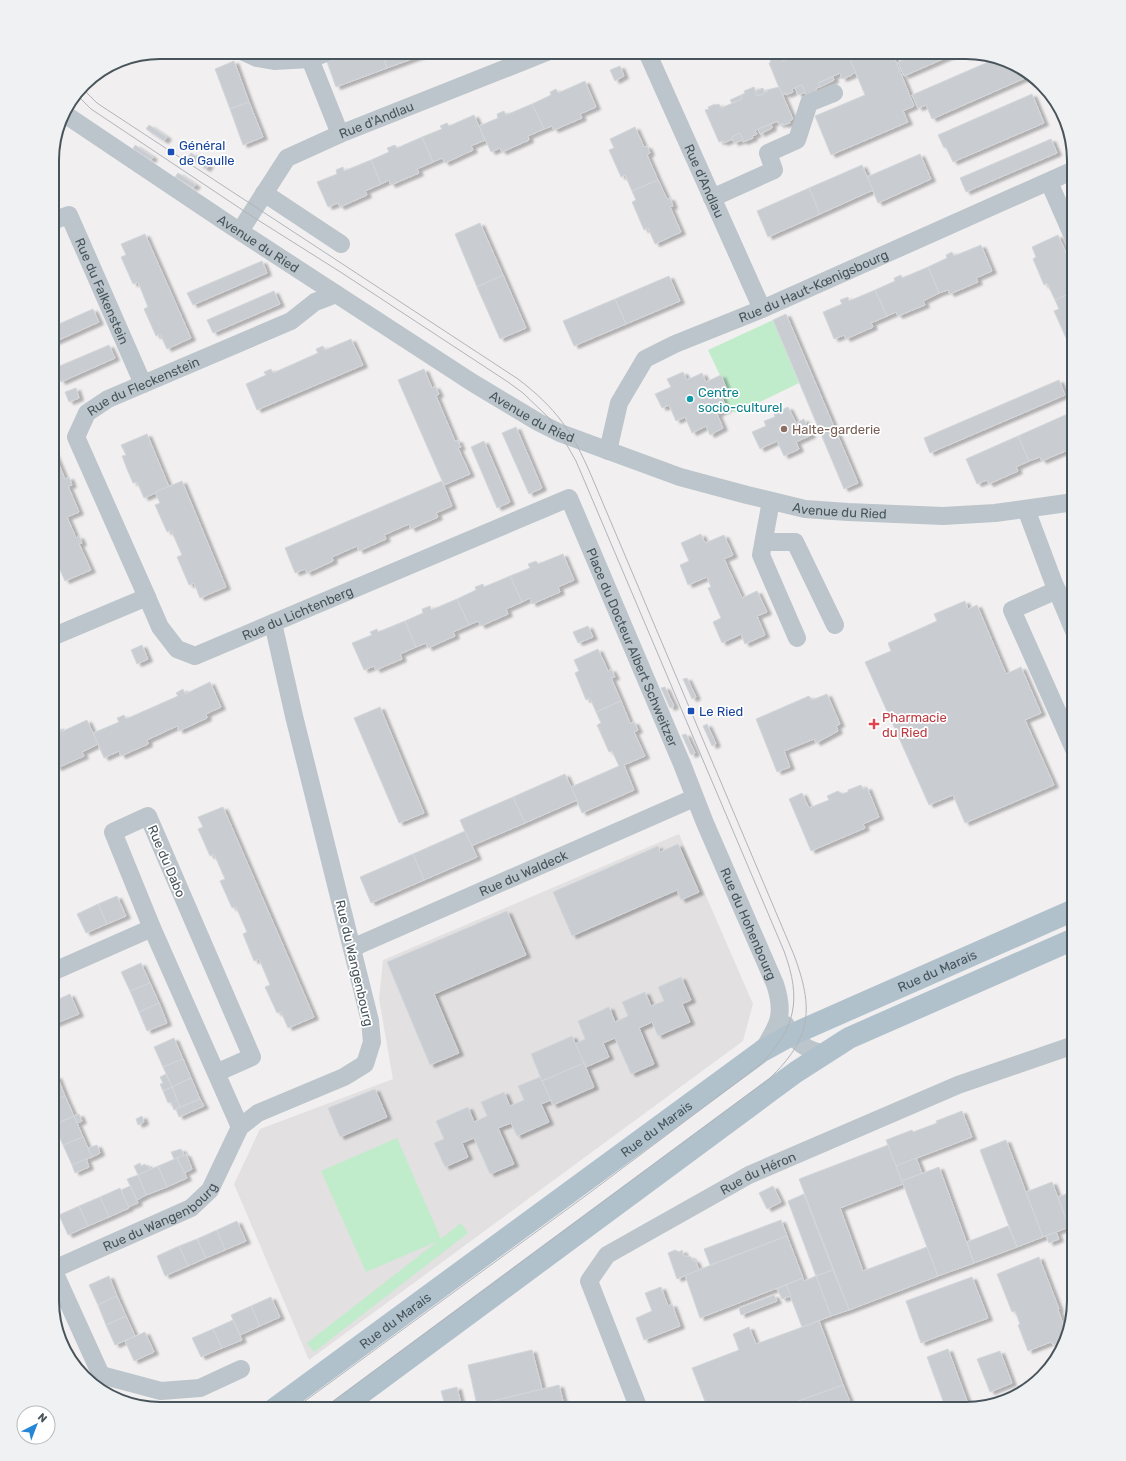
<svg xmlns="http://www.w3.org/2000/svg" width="1126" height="1461" viewBox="0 0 1126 1461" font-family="Rubik,sans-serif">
<defs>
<filter id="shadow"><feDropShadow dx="4.5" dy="2.5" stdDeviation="1" flood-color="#0004"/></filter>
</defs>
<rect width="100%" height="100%" fill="#f1efef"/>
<path fill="#e2e0e0" d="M679,834L753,1004L743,1041L309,1360L234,1184L260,1129L393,1079L379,999L383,960Z"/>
<g fill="#c0eccc">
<path d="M773,320L799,383L737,413L727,409L720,393L727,390L708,350Z"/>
<path d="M397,1138L441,1239L461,1223L468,1233L314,1352L307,1343L438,1241L366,1272L321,1171Z"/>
</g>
<g fill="#c9cdd1" stroke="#d3d6da" filter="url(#shadow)">
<path d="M355,52H382L387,68L336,87L327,62Z"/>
<path d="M382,52H431L387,68Z"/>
<path d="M794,52H803L790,58L789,54Z"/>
<path d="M803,52H847L856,72L852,74V75L842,79L840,73L818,83L820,87L816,88V91L806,95L802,85L792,89L793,92L786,95V93L782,95L769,63L771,62L770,60L777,57L778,58L781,56L783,61Z"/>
<path d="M847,52H892L914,106L903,111L908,122L831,155L815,116L865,95Z"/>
<path d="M921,52H959L904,76L898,62Z"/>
<path d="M995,59L1020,66L1025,78L932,119L926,105L918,108L912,95Z"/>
<path d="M234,61L249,102L230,109L215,69Z"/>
<path d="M620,66L624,76L615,81L610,70Z"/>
<path d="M833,77L834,80L820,87L818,83Z"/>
<path d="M585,81L596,107L580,114L582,118L554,130L552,126L544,129L532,104L551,95L550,92L556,89L558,93Z"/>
<path d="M802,85L805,92L798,95L795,88Z"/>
<path d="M754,87L757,96L768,91L767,90L779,87L793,119L789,121L790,123L783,125V123L779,125L778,121L758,129L755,131L757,134L752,136L753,138L743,142L740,133L732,137L733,139L723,143V141L719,142L705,110L709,109L708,107L715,104L716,105L719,104L721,108L742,99L741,95L745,93L744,91Z"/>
<path d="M763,88L765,93L757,96L755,91Z"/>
<path d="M1032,94L1044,123L953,162L946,147L944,148L938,135Z"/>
<path d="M741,95L742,99L732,103L730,100Z"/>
<path d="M249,102L263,137L243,145L230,109Z"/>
<path d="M532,104L544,129L528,136L529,140L502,152L500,148L491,152L479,126L498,118L497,114L504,111L506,115Z"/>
<path d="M474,115L485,140L471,146L473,150L445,163L442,158L433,162L422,137L442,129L440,126L447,123L449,126Z"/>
<path d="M771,124L772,128L760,134L758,129Z"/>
<path d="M149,125L167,137L164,141L146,129Z"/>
<path d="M635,127L644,147L647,146L650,153L647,155L658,180L632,191L625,175L621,177L609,150L614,148L610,139Z"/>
<path d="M740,133L743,140L734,143L732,137Z"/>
<path d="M422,137L433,162L417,169L419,173L391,185L389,180L381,184L371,160L389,152L387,148L395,145L397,148Z"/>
<path d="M1051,139L1057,153L966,192L960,178Z"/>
<path d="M135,145L153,157L151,160L133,149Z"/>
<path d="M191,153L209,165L206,169L188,157Z"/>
<path d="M920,154L931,179L878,203L867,177Z"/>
<path d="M371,160L381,184L365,191L367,195L340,207L338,203L328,207L317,182L337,174L336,170L343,167L344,171Z"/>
<path d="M862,165L873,190L820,214L809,188Z"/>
<path d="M178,173L196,185L193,188L175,177Z"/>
<path d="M658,180L667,199L670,198L673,206L670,207L681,232L655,244L648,228L644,230L632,202L636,200L632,191Z"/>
<path d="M809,188L820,214L768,237L757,211Z"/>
<path d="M480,223L503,275L477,287L455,234Z"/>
<path d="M145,234L191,338L167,349L160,334L156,336L144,309L148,307L138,282L133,284L121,257L126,255L121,244Z"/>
<path d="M1058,235L1067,255L1071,254L1074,261L1069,262L1074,273V292L1055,300L1047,283L1044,285L1033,259L1036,257L1032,247Z"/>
<path d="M981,245L992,271L976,278L978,282L950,294L948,290L939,293L928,267L947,258L946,255L952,252L954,256Z"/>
<path d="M262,261L267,273L193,305L187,293Z"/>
<path d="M928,267L939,293L923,301L925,305L898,316L896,312L887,316L875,290L895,281L894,278L901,275L902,278Z"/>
<path d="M503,275L526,328L500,339L477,287Z"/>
<path d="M669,276L680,301L626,324L615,299Z"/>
<path d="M875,290L887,316L871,323L873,327L846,339L844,335L834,339L823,312L842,304L840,300L848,297L849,301Z"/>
<path d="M274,291L280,304L213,333L207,320Z"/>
<path d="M1074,292V346L1070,336L1066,338L1054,311L1059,309L1055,300Z"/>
<path d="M615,299L626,324L574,346L563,321Z"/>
<path d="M93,309L99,322L52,343V327Z"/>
<path d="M786,314L858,483L844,489L773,320Z"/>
<path d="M351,339L363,365L257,410L246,384L266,375L264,372L271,369L273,373L318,353L316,349L323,346L325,350Z"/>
<path d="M109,345L115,358L61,382L55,368Z"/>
<path d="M424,369L432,388L435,386L439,394L436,396L455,441L458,440L459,444L461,447L458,448L470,474L444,485L398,380Z"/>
<path d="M683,372L687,380L702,373L706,382L721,375L727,390L720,393L727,409L717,414L723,428L710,435L706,426L692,433L685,417L676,421L669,405L662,408L655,394L671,387L667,379Z"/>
<path d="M1059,380L1065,395L930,453L924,438Z"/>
<path d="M76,388L79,398L69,402L65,392Z"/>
<path d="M788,407L796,423L804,419L811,435L796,442L799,449L784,456L777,441L760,449L752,432L766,426L764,421L775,417L774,414Z"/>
<path d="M1072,412L1074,417V442L1068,445L1070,449L1042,461L1040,457L1029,461L1018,436Z"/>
<path d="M516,427L542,488L529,494L502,433Z"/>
<path d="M147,434L169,487L144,498L137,482L133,483L127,469L122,456L126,455L121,445Z"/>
<path d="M1018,436L1029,461L1016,467L1018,471L989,484L987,480L977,484L966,459Z"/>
<path d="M484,441L510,502L497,508L471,447Z"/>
<path d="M52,448L65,479L69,477L72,485L68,486L79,512L67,517L76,538L79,536L82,543L79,544L91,570L65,581L52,552V523H54L52,519Z"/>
<path d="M182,481L226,587L200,598L194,583L189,585L177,557L182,555L171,530L167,532L155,505L160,503L155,492Z"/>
<path d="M442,481L452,506L436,513L438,517L411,529L409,524L384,535L386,539L359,551L357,546L332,557L333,561L307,573L305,569L295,573L285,548Z"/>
<path d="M701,534L705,543L724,535L733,555L724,559L742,598L757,591L767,612L757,616L765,635L745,644L741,634L722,643L713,622L721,618L708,588L711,587L707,577L688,585L680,565L689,561L681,543Z"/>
<path d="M563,554L574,580L558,587L560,592L532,604L530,598L522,602L510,576L530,568L528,564L536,561L538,564Z"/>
<path d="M510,576L522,602L506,609L508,614L481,626L478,621L469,625L457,599L476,590L475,587L483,584L484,587Z"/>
<path d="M457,599L469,625L453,632L455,636L428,648L426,643L416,647L405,621L423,613L422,609L430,606L431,610Z"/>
<path d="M965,601L968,609L977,605L1006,674L1021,667L1041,713L1025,720L1054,785L965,823L953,795L929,805L865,662L891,651L888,643L937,621L934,614Z"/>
<path d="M405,621L416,647L400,654L402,659L376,670L374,666L364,670L352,643L372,635L370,632L377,629L378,632Z"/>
<path d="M588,626L593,637L578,643L573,632Z"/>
<path d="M142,645L148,659L137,664L131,650Z"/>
<path d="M598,649L608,671L611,669L615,677L611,678L621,701L596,712L590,698L586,700L575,673L579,671L574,660Z"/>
<path d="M687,678L696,697L692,699L683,679Z"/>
<path d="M210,682L221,707L206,714L207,718L179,731L177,726L147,740L148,744L121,756L119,751L104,758L93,733L119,722L117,718L124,715L126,719L178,696L176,693L183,689L185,694Z"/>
<path d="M665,687L674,706L670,708L661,688Z"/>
<path d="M827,694L840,724L836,726L838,731L816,743L814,739L784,751L790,767L777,772L756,719L809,696L812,700Z"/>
<path d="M621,701L630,723L634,722L638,730L634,732L645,756L624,765L634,790L582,813L571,787L619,766L612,751L609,752L597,725L601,723L596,712Z"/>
<path d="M380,707L424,813L399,823L354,718Z"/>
<path d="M87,720L98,744L82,752L84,756L57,768L55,763L52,765V735L55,734L53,730L59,727L61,732Z"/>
<path d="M707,724L716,744L712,746L703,726Z"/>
<path d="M686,734L695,753L691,755L682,735Z"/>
<path d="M565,774L577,800L525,823L513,797Z"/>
<path d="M861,785L863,789L867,787L879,817L863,824L865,828L811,851L789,799L802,793L809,808L829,800L827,796L838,791L842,794L848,792V790Z"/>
<path d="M513,797L525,823L471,846L460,820Z"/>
<path d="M223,807L314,1017L288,1028L281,1012L277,1013L265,987L270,985L259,959L254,961L243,934L247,932L236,907L232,908L220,881L225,879L214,854L210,856L198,829L203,827L198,817Z"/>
<path d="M465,831L477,857L424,880L413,854Z"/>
<path d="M678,844L699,892L681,900L677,890L572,936L553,892L658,846L660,852Z"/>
<path d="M413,854L424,880L371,903L360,877Z"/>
<path d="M117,896L126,916L107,924L98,904Z"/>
<path d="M98,904L107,924L86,933L77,914Z"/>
<path d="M507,911L526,955L434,994L459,1053L430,1065L387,962Z"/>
<path d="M141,963L150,983L130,991L121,972Z"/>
<path d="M681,977L691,1000L682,1004L690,1022L658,1036L652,1022L639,1028L654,1064L631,1074L615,1038L603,1043L609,1057L586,1067L575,1044L585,1039L578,1021L609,1007L615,1022L628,1016L622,1002L645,992L651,1006L664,1001L658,987Z"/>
<path d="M150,983L159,1003L139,1012L130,991Z"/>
<path d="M70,994L79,1014L59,1022L52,1007V1002Z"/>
<path d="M159,1003L167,1023L147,1031L139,1012Z"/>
<path d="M52,1007L59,1022L52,1025Z"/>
<path d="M572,1036L584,1063L542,1081L531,1054Z"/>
<path d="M174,1038L183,1059L163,1067L154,1047Z"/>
<path d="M183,1059L191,1078L172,1087L163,1067Z"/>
<path d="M584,1063L594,1087L553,1105L542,1081Z"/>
<path d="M166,1074L172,1087L163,1091L160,1084L163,1083L160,1077Z"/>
<path d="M57,1076L65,1096L52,1101V1078Z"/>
<path d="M540,1077L551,1100L541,1104L549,1122L517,1136L511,1123L498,1128L514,1164L490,1174L474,1138L462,1143L468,1157L445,1167L434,1143L444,1139L436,1121L468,1107L474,1122L487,1116L481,1102L504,1092L510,1106L524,1100L518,1086Z"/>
<path d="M191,1078L200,1099L180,1107L172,1087Z"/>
<path d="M172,1087L180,1107L174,1110L171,1102L168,1103L163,1091Z"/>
<path d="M375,1089L387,1117L340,1137L328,1108Z"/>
<path d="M65,1096L74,1116L54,1125L52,1120V1101Z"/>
<path d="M200,1099L204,1106L179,1117L176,1109Z"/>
<path d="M962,1111L972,1137L896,1166L886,1140L912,1130L913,1132L937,1123L936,1121Z"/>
<path d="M79,1114L82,1121L77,1123L74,1116Z"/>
<path d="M74,1116L83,1137L63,1145L54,1125Z"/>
<path d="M142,1116L144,1122L138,1125L136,1119Z"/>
<path d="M83,1137L92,1157L72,1165L63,1145Z"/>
<path d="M1006,1140L1043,1237L1017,1247L980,1150Z"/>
<path d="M97,1145L100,1153L92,1157L88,1148Z"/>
<path d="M888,1145L903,1184L840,1208L863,1271L927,1247L938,1276L849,1310L799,1179Z"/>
<path d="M181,1149L184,1155L174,1159L171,1152Z"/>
<path d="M186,1154L192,1169L184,1173L177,1158Z"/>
<path d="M177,1158L187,1178L167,1187L158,1166Z"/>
<path d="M916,1158L922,1173L902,1181L896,1166Z"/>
<path d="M86,1159L89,1167L75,1173L72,1165Z"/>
<path d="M140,1163L141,1166L145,1164L146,1166L148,1165L150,1170L138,1175L134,1166Z"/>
<path d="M158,1166L167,1187L146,1195L138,1175Z"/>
<path d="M939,1167L974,1263L938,1276L902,1181Z"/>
<path d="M138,1175L146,1195L137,1200L127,1179Z"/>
<path d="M1052,1182L1069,1227L1043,1237L1026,1192Z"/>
<path d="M130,1186L138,1203L128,1207L121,1190Z"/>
<path d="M773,1186L781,1202L767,1209L759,1193Z"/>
<path d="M120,1188L129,1208L109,1217L100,1197Z"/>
<path d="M1074,1191V1225L1069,1227L1058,1197Z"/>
<path d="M804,1194L833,1270L816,1276L788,1201Z"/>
<path d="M100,1197L109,1217L88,1226L79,1206Z"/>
<path d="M79,1206L88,1226L68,1235L59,1215Z"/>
<path d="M781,1220L787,1236L710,1265L704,1249Z"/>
<path d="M237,1221L246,1241L225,1250L217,1230Z"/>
<path d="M1008,1226L1017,1247L974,1263L967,1242Z"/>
<path d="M217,1230L225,1250L206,1258L197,1239Z"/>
<path d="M1056,1232L1059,1239L1049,1243L1046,1236Z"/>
<path d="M787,1236L803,1278L700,1318L685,1275Z"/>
<path d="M197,1239L206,1258L188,1266L179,1246Z"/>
<path d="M179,1246L188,1266L165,1276L157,1256Z"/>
<path d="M675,1250L679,1252L682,1250L684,1256L691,1257L693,1261L695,1260L699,1270L677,1279L668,1253Z"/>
<path d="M1039,1257L1059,1309L1058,1310L1064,1327L1066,1326L1067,1328L1063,1341L1053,1345L1051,1342L1028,1351L1018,1325L1020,1324L1015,1311L1012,1312L997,1274Z"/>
<path d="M833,1270L849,1310L831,1316L816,1276Z"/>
<path d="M109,1276L117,1296L98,1305L89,1285Z"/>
<path d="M816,1276L831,1316L802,1327L786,1285L803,1278L804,1281Z"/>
<path d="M972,1277L988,1318L921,1343L906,1301Z"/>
<path d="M786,1285L791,1296L782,1299L777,1289Z"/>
<path d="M661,1287L668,1306L672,1304L680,1326L644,1340L636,1318L652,1311L645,1293Z"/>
<path d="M774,1295L777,1301L741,1315L739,1308Z"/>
<path d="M117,1296L126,1316L106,1325L98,1305Z"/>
<path d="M271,1297L280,1317L260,1326L251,1306Z"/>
<path d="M251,1306L260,1326L240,1335L231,1315Z"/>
<path d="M126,1316L135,1336L115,1345L106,1325Z"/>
<path d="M233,1320L242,1340L222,1348L213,1329Z"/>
<path d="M819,1321L843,1385L776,1409H708L692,1368L739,1350L733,1334L749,1327L756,1344Z"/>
<path d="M213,1329L222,1348L201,1357L192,1338Z"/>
<path d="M145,1332L154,1352L134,1361L125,1341Z"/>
<path d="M948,1349L967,1401L946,1409L927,1357Z"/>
<path d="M532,1350L542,1389L477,1405L468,1365Z"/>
<path d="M1000,1351L1012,1383L990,1392L977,1359Z"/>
<path d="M559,1385L565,1409H478L477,1405Z"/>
<path d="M843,1385L853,1409L779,1408Z"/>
<path d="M457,1387L462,1409H446L441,1391Z"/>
</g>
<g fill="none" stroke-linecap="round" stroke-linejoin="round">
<g stroke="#bbc5cb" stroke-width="18">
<path d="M244,52L257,58L274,61L310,59L328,52"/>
<path id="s1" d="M647,52L762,309"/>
<path d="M310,59L340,134"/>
<path id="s2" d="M63,113L227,223L473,383L538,422L560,433L680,477L747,495L805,509L848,512L943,516L995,513L1074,502"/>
<path d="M1049,182L1074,239"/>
<path d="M264,193L341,244"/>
<path d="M712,198L774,170L768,153L797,140L809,103L834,93"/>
<path id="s3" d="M52,221L69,215L143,384"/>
<path id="s4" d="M240,231L287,158L340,134L547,52"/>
<path id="s5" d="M608,451L619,403L645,359L675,344L762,309L1074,170"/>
<path d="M771,501L761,555L797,638"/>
<path d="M1026,509L1053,581L1074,631"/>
<path d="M764,542H795L835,625"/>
<path d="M1057,590L1012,610L1074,749"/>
<path id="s6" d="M147,597L76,437L87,413L108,399L291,321L315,302L336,294"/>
<path id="s7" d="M52,637L147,597L160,627L177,649L195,656L569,498L682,764L705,823L775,984C785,1014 779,1025 762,1051"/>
<path id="s8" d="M352,948L694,798"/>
<path d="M52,972L152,928"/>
<path d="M786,1025C792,1040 808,1052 825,1053"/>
<path d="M216,1073L252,1057L148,816L113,832L152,928L240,1127"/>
<path d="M52,1267L101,1375"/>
<path id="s9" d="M52,1270L191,1208L210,1190L240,1127L258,1113L344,1077L365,1064L372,1042L370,1021L294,716L273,623"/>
<path d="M95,1384L101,1375L161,1391L200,1388L241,1369"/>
<path id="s10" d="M639,1409L589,1281L607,1255L749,1175L958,1085L1074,1045"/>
</g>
<g stroke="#b0c1cc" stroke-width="22">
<path id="s11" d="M274,1409L762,1051L791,1035L1074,910"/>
<path d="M340,1409L766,1094L796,1072L849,1038L1074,939"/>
</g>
<g stroke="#b1b5b9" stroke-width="1">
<path d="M82,88L97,103L106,109L518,379C556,408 572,431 591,475L794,955C814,1009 812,1038 769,1079L323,1409"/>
<path d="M77,95L91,109L250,215L342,273L508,382L523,393L549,418L560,433L576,461L784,951C802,1000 796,1028 760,1065L588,1194L294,1409"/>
</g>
</g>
<g fill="#1a4fb4" stroke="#fff" stroke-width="1.5">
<rect x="167" y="148" width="8" height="8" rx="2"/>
<rect x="687" y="707" width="8" height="8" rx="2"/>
</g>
<circle fill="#0f9aa8" stroke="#fff" stroke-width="1.5" cx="690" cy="399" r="4"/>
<circle fill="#8d6e63" stroke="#fff" stroke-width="1.5" cx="784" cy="429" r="4"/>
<path fill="#e0444e" stroke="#fff" stroke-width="1.5" d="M872 718h4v4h4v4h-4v4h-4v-4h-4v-4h4z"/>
<g text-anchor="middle" stroke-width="3.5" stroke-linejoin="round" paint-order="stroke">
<g font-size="13" fill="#48545b" stroke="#fff">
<text dy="5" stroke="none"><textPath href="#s4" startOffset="184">Rue d'Andlau</textPath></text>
<text dy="5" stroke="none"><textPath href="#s1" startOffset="141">Rue d'Andlau</textPath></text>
<text dy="5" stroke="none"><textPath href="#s2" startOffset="235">Avenue du Ried</textPath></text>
<text dy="5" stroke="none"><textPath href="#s5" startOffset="284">Rue du Haut-Kœnigsbourg</textPath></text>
<text dy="5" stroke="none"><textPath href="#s3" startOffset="101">Rue du Falkenstein</textPath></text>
<text dy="5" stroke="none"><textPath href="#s6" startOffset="264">Rue du Fleckenstein</textPath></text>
<text dy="5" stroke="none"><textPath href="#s2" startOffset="559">Avenue du Ried</textPath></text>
<text dy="5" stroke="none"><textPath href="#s2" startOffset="883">Avenue du Ried</textPath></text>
<text dy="5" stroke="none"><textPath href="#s7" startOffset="294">Rue du Lichtenberg</textPath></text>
<text dy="5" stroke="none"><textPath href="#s7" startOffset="751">Place du Docteur Albert Schweitzer</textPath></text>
<text transform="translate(167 861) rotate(67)" y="5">Rue du Dabo</text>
<text dy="5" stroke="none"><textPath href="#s8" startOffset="187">Rue du Waldeck</textPath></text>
<text dy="5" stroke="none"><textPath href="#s7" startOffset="1051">Rue du Hohenbourg</textPath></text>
<text transform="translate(355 963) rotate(77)" y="5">Rue du Wangenbourg</text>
<text dy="5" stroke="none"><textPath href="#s11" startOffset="798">Rue du Marais</textPath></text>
<text dy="5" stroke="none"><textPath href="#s11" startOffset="474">Rue du Marais</textPath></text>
<text dy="5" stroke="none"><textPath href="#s10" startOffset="341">Rue du Héron</textPath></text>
<text dy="5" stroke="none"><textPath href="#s9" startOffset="121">Rue du Wangenbourg</textPath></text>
<text dy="5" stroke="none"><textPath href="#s11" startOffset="150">Rue du Marais</textPath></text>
</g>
<g font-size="13" fill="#164399" stroke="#fff" text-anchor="start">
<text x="179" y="150">Général<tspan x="179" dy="15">de Gaulle</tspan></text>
<text x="699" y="716">Le Ried</text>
</g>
<g font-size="13" fill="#0d838f" stroke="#fff" text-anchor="start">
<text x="698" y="397">Centre<tspan x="698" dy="15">socio-culturel</tspan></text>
</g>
<g font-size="13" fill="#785e54" stroke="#fff" text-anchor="start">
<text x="792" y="434">Halte-garderie</text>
</g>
<g font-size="13" fill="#be3a42" stroke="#fff" text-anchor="start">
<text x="882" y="722">Pharmacie<tspan x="882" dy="15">du Ried</tspan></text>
</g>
</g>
<path d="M0 0H1126V1461H0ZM160 59H966A101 101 0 0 1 1067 160V1301A101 101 0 0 1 966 1402H160A101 101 0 0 1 59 1301V160A101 101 0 0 1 160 59Z" fill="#f0f1f2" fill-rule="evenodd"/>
<path fill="none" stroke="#48545b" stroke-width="2" d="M160 59H966A101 101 0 0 1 1067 160V1301A101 101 0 0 1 966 1402H160A101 101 0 0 1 59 1301V160A101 101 0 0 1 160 59Z"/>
<g transform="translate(36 1425) rotate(42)"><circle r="19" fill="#ffffff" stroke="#b6bbbd"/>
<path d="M0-3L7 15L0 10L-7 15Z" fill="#2585d6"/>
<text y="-6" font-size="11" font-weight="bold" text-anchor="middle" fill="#48545b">N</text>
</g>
</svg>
